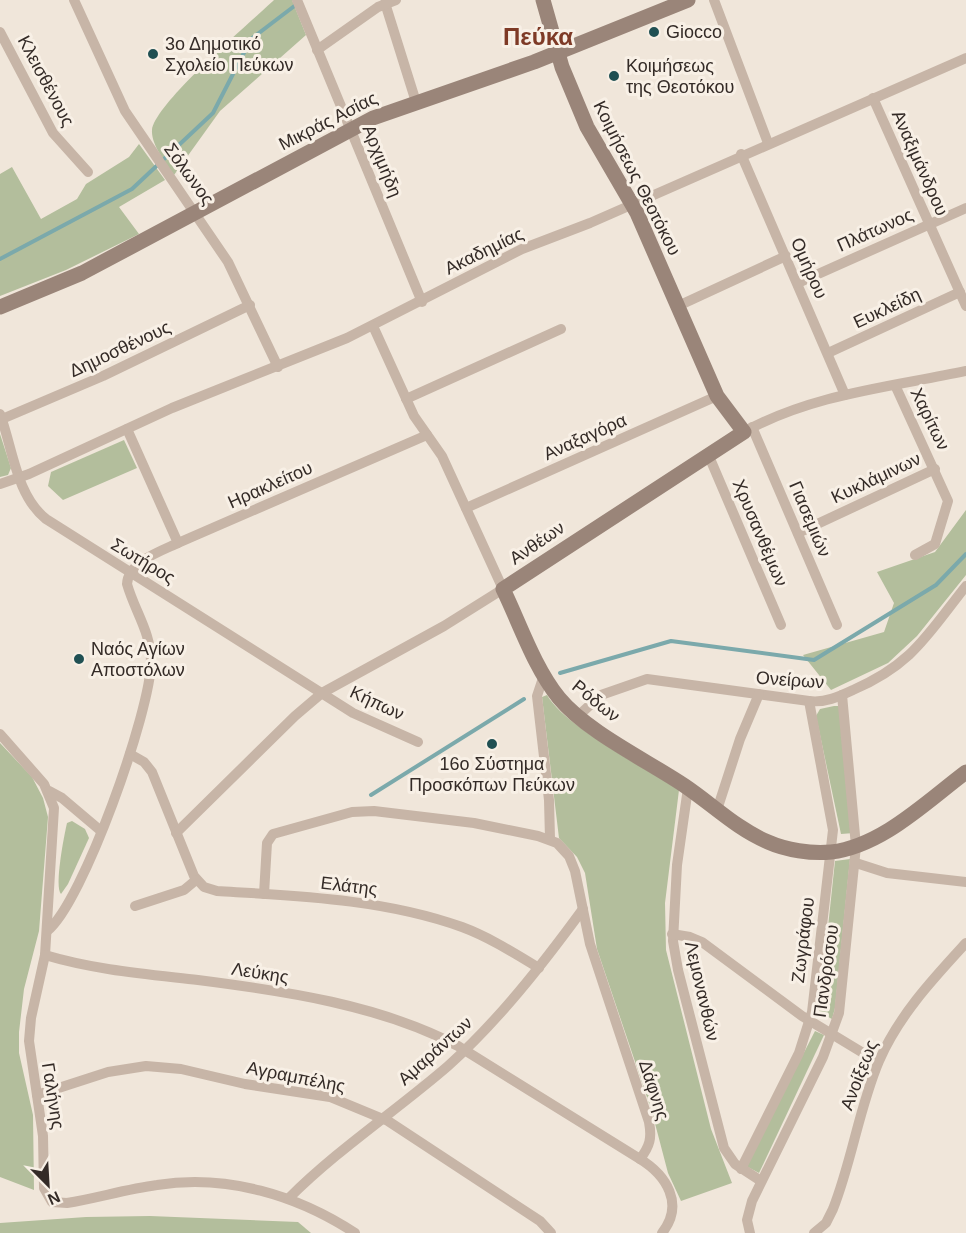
<svg xmlns="http://www.w3.org/2000/svg" width="966" height="1233" viewBox="0 0 966 1233" font-family="Helvetica,sans-serif">
<rect width="100%" height="100%" fill="#f0e6da"/>
<g fill="#b3be9c">
<path d="M274,0H292L306,35L220,111L174,175C166,163 151,145 152,130C155,103 251,22 274,0Z"/>
<path d="M139,144L165,180L119,207L139,234L66,270L0,296V174L12,167L41,219L77,199L86,184L129,157Z"/>
<path d="M0,434L11,468L8,475L0,477Z"/>
<path d="M124,440L137,468L63,500L48,486L51,472Z"/>
<path d="M966,510V575L917,636L888,663L831,690L803,655L884,632L894,603L877,572L935,552Z"/>
<path d="M547,695C564,726 647,769 679,790L665,903L666,950L711,1129L732,1183L681,1201L668,1173L652,1112L597,949L585,873L577,857L559,838L542,697Z"/>
<path d="M834,706H839L854,833L841,834L816,716L820,709Z"/>
<path d="M0,743L32,777L43,798L48,817L39,931L24,989L19,1032V1053L33,1115L34,1190L0,1177Z"/>
<path d="M72,821L85,829L89,838L68,884L61,894C54,887 64,836 67,823Z"/>
<path d="M850,859L835,1008L832,1019L819,1012L835,861Z"/>
<path d="M815,1031L824,1035L759,1173L746,1166Z"/>
<path d="M150,1216L298,1222L311,1233H0V1223L86,1217Z"/>
</g>
<g fill="none" stroke-linecap="round" stroke-linejoin="round">
<g stroke="#7ba9ab" stroke-width="4">
<path d="M0,259L132,189L213,113L251,39L297,4"/>
<path d="M560,673L671,641L814,660L936,585L966,554"/>
<path d="M371,795L524,699"/>
</g>
<g stroke="#c7b5a7" stroke-width="10">
<path d="M74,0L125,111L228,262L278,367"/>
<path d="M297,0L422,302"/>
<path d="M714,0L768,143"/>
<path d="M385,3L416,102"/>
<path d="M0,32L53,133L88,172"/>
<path d="M317,50L378,7L396,0"/>
<path d="M873,98L966,306"/>
<path d="M741,154L845,395"/>
<path d="M798,283L966,208"/>
<path d="M678,306L786,256"/>
<path d="M828,353L960,292"/>
<path d="M895,385L948,501L935,544L915,555"/>
<path d="M406,399L561,329"/>
<path d="M0,414C13,449 16,495 46,519L353,713L418,742"/>
<path d="M2,419L103,376L250,305"/>
<path d="M752,427L837,625"/>
<path d="M127,429L178,543"/>
<path d="M744,432C812,394 891,387 966,371"/>
<path d="M708,454L781,625"/>
<path d="M0,484L29,474L172,408L347,338L522,249L590,223L966,58"/>
<path d="M466,508L717,396"/>
<path d="M798,533L935,469"/>
<path d="M544,675L537,696L549,800L550,839"/>
<path d="M578,716L601,695L647,679L809,701C825,703 838,697 853,690C913,664 927,635 966,586"/>
<path d="M0,734L44,784L54,808L45,955L31,1018L29,1041L43,1136L44,1188L52,1202L67,1203C97,1198 127,1189 157,1185C227,1174 297,1195 355,1233"/>
<path d="M130,754L144,762L152,772L194,876L204,887L217,891C299,896 384,899 462,927C489,937 514,953 539,968"/>
<path d="M688,788L677,865L673,941L678,970L724,1148L735,1164L761,1181"/>
<path d="M49,791L62,798L101,831"/>
<path d="M717,810L740,739L759,694"/>
<path d="M176,833L295,716L322,693L444,626L503,589L442,456L414,416L373,326"/>
<path d="M856,863L887,873L966,882"/>
<path d="M135,906L184,890L196,880"/>
<path d="M47,931C83,903 151,710 151,662C151,632 135,612 127,584C128,562 161,551 178,543L427,435"/>
<path d="M672,934L690,937L702,942L802,1016L878,1062"/>
<path d="M45,955C95,970 146,974 198,980C285,991 380,1005 458,1046L640,1159C650,1146 652,1138 649,1122L590,944L575,871L569,856L557,843L538,836L474,823L374,811L352,812L273,834L267,843L264,894"/>
<path d="M37,1095L108,1072L146,1066L181,1069L245,1084L330,1097L388,1121L540,1221L551,1233"/>
<path d="M640,1159C666,1175 685,1204 662,1233"/>
<path d="M741,1169L799,1053L812,1012L833,830L809,701"/>
<path d="M289,1198C338,1149 396,1111 448,1066C499,1020 542,965 583,909"/>
<path d="M750,1233L747,1220L752,1201L823,1057L839,1013L856,846L842,695"/>
<path d="M814,1233L826,1223L833,1209C852,1161 859,1108 879,1061C899,1015 933,979 966,943"/>
</g>
<g stroke="#9a8579" stroke-width="15">
<path d="M543,0L562,67L587,127L637,213L717,396L744,432L503,589C520,624 534,667 559,698C587,732 648,761 685,786C713,805 737,829 768,842C786,850 811,854 831,852C882,846 926,802 966,772"/>
<path d="M0,307L82,273L373,118L534,62L688,0"/>
</g>
</g>
<g fill="#205053" stroke="#f8f0e6" stroke-width="2">
<circle cx="654" cy="32" r="6"/>
<circle cx="153" cy="54" r="6"/>
<circle cx="614" cy="76" r="6"/>
<circle cx="79" cy="659" r="6"/>
<circle cx="492" cy="744" r="6"/>
</g>
<g text-anchor="middle" stroke-width="6" stroke-linejoin="round" paint-order="stroke">
<g font-size="18" fill="#342b27" stroke="#f8f0e6" text-anchor="start">
<text x="666" y="38">Giocco</text>
<text x="165" y="50">3ο Δημοτικό<tspan x="165" dy="21">Σχολείο Πεύκων</tspan></text>
<text x="626" y="72">Κοιμήσεως<tspan x="626" dy="21">της Θεοτόκου</tspan></text>
<text x="91" y="655">Ναός Αγίων<tspan x="91" dy="21">Αποστόλων</tspan></text>
<text x="492" y="770" text-anchor="middle">16ο Σύστημα<tspan x="492" dy="21">Προσκόπων Πεύκων</tspan></text>
</g>
<g font-size="18" fill="#342b27" stroke="#f8f0e6">
<text transform="translate(46 81) rotate(62)" y="6">Κλεισθένους</text>
<text transform="translate(328 121) rotate(-27)" y="6">Μικράς Ασίας</text>
<text transform="translate(382 161) rotate(68)" y="6">Αρχιμήδη</text>
<text transform="translate(920 163) rotate(66)" y="6">Αναξιμάνδρου</text>
<text transform="translate(189 174) rotate(54)" y="6">Σόλωνος</text>
<text transform="translate(637 178) rotate(63)" y="6">Κοιμήσεως Θεοτόκου</text>
<text transform="translate(875 230) rotate(-24)" y="6">Πλάτωνος</text>
<text transform="translate(484 251) rotate(-26)" y="6">Ακαδημίας</text>
<text transform="translate(809 268) rotate(66)" y="6">Ομήρου</text>
<text transform="translate(887 308) rotate(-25)" y="6">Ευκλείδη</text>
<text transform="translate(120 349) rotate(-25)" y="6">Δημοσθένους</text>
<text transform="translate(930 419) rotate(64)" y="6">Χαρίτων</text>
<text transform="translate(585 437) rotate(-24)" y="6">Αναξαγόρα</text>
<text transform="translate(876 478) rotate(-25)" y="6">Κυκλάμινων</text>
<text transform="translate(270 485) rotate(-24)" y="6">Ηρακλείτου</text>
<text transform="translate(810 519) rotate(67)" y="6">Γιασεμιών</text>
<text transform="translate(760 533) rotate(67)" y="6">Χρυσανθέμων</text>
<text transform="translate(537 543) rotate(-34)" y="6">Ανθέων</text>
<text transform="translate(143 561) rotate(31)" y="6">Σωτήρος</text>
<text transform="translate(790 680) rotate(4)" y="6">Ονείρων</text>
<text transform="translate(596 701) rotate(39)" y="6">Ρόδων</text>
<text transform="translate(377 703) rotate(25)" y="6">Κήπων</text>
<text transform="translate(349 886) rotate(7)" y="6">Ελάτης</text>
<text transform="translate(803 940) rotate(-83)" y="6">Ζωγράφου</text>
<text transform="translate(826 971) rotate(-82)" y="6">Πανδρόσου</text>
<text transform="translate(260 973) rotate(9)" y="6">Λεύκης</text>
<text transform="translate(702 991) rotate(77)" y="6">Λεμονανθών</text>
<text transform="translate(435 1051) rotate(-42)" y="6">Αμαράντων</text>
<text transform="translate(859 1075) rotate(-69)" y="6">Ανοίξεως</text>
<text transform="translate(296 1077) rotate(11)" y="6">Αγραμπέλης</text>
<text transform="translate(654 1090) rotate(72)" y="6">Δάφνης</text>
<text transform="translate(53 1096) rotate(81)" y="6">Γαλήνης</text>
</g>
<g font-size="24" font-weight="bold" fill="#7e3a26" stroke="#f8f0e6">
<text x="538" y="45">Πεύκα</text>
</g>
</g>
<g transform="translate(48 1185) rotate(156)" stroke="#f8f0e6" stroke-width="4.5" paint-order="stroke">
<path d="M0-4.5L10 22L0 15L-10 22Z" fill="#342b27"/>
<text y="-9" font-size="16" font-weight="bold" text-anchor="middle" fill="#342b27">N</text>
</g>
</svg>
